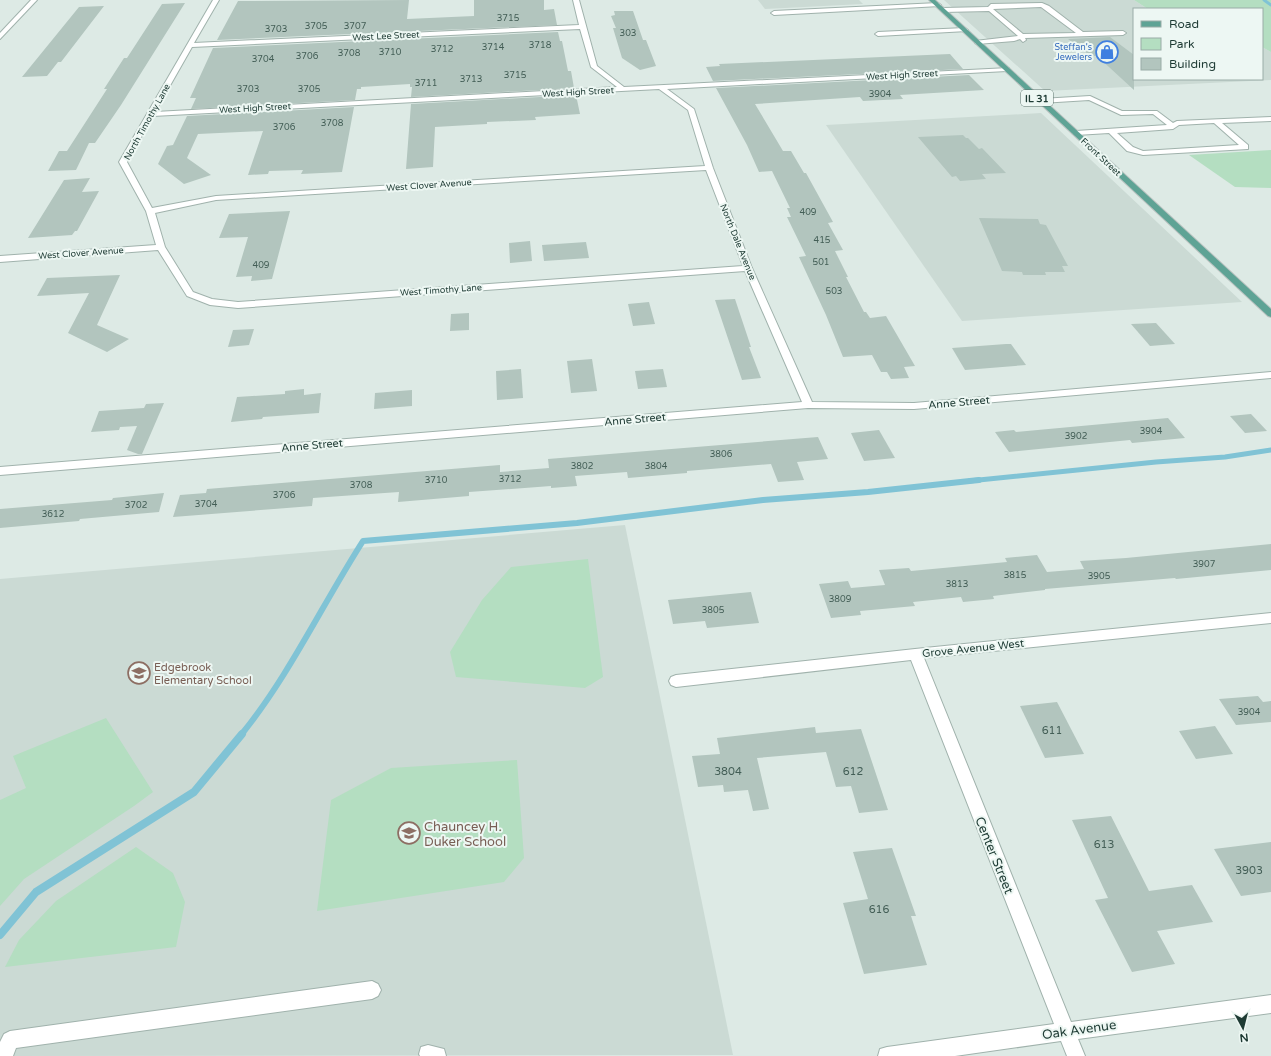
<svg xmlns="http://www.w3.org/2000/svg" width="1271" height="1056" viewBox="0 0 1271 1056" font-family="'Varela Round',sans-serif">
<rect width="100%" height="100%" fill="#ddeae5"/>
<g fill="#cbdad4">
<path d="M758,0H859L863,4L765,9Z"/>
<path d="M944,0H1134L1148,9H1134V79H1262V47L1271,52V80L1045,91Z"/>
<path d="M1041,113L1242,302L962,321L826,125Z"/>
<path d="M625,525L733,1055L0,1056V579Z"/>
</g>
<g fill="#b4dec1">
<path d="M1134,0H1271V52L1262,47V9H1148Z"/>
<path d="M1271,150V188L1235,187L1189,155Z"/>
<path d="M588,559L603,677L585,688L456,677L450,652L482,600L511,567Z"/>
<path d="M106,718L153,792L134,806L24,879L0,906V800L26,788L13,756Z"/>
<path d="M517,760L524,858L504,882L317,911L331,800L391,768Z"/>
<path d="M136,847L173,873L185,902L176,947L5,967L19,940L56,901Z"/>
</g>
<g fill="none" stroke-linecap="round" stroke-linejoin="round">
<path stroke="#80c3d5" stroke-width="3" d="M1264,0L1271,5"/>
<path stroke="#80c3d5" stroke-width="5" d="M969,481L1156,462L1225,457L1271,450"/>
<path stroke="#80c3d5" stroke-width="6" d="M241,735C289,676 322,605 363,541L577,523L763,500L868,492L979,480"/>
<path stroke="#80c3d5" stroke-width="8" d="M0,935L36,892L194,792L242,734"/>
</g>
<g fill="#b2c5be">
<path d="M409,0L407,19L474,16V0H544V10L554,9L557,25L217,40L238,1Z"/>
<path d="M185,3L121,105L95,143H89L76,170L48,171L59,151H67L107,89H104L124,58H127L162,4Z"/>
<path d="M104,6L61,62H58L47,76L22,77L79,7Z"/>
<path d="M614,11H633L643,40H646L656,66L640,70L622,58L613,28H616L611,16L615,15Z"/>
<path d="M558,32L560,41H562L568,71H571L574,88L411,97L412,87H410V84L361,87V89H357L355,100L191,109L196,98H190L213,48Z"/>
<path d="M1110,37L1134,55V90L1097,56H1091L1068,39Z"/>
<path d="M950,54L963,69L713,81L706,67L720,66L719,64Z"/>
<path d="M969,75L984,90L900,95L903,99L863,101L860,97L755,104L783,151H791L804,173H806L833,222L828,223L843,250L835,251L848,277H846L864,312H866L870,318L886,316L915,366L904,367L909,378L891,379L887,372H881L872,355L843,357L826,315L799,257L806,256L787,217H791L787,208H790L772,171L759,172L747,145L716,88Z"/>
<path d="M576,95L580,114L535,117L536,120L487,122V124L435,127L433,167L406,169L411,104Z"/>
<path d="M354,107L342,172L301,174L303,170L269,171L268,174L248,175L263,131L198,134L187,158L211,175L184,184L158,164L167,146L173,145L187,116Z"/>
<path d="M963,135L966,138H968L979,149L982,148L1006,173L982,174L986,179L960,181L956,176L952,177L918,137Z"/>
<path d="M90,178L82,192L99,191L77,231H75L72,235L28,238L64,180Z"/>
<path d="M290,211L272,279L251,281L252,276L236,277L248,237L219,238L229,214Z"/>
<path d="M979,218L1038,219L1040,224L1046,225L1068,266H1062L1065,272H1045L1046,275H1023L1022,272L1002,271Z"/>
<path d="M530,241L532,261L510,263L509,243Z"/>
<path d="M586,242L589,258L544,261L542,245Z"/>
<path d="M120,275L97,325L129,339L107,352L68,333L89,293L37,296L47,278Z"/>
<path d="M735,299L751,347H749L761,378L742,380L715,300Z"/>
<path d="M649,302L655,324L633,326L628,304Z"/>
<path d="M469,313V330L450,331L451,314Z"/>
<path d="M1156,323L1175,344L1150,346L1131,324Z"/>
<path d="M254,329L249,345L228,347L233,330Z"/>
<path d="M1006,344H1011L1026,365L965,370L952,348Z"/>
<path d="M592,359L597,391L571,393L567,361Z"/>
<path d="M521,369L523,398L497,400L496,371Z"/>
<path d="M663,369L667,387L638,389L635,371Z"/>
<path d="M304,389V395L321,393L319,413L263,417L262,419L231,422L237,397L285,394V391Z"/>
<path d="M412,390V406L374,409L375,393Z"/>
<path d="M164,403L142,454H138L127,450L137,426L120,427L119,430L91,432L99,411L144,408L146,404Z"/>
<path d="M1251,414L1267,431L1245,433L1230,416Z"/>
<path d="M1168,418L1185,438L1132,443L1130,440L1009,452L995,432L1014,430L1016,432Z"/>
<path d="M879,430L895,458L864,461L851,433Z"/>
<path d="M818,437L828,459L797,462L804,480L778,482L771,464L687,471V473L628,478L627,472L575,476L577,486L551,488V486L469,492V496L398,502L399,492L313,498L312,506L173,517L180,495L206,493L207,489L500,465V472L549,468L548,459Z"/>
<path d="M164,493L159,512L80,519L79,521L0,528V509L112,500L113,498Z"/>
<path d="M1271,544V570L1176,579L1175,578L1045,589V590L993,596L994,599L963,602L961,597L913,602L915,606L860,611L861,615L831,618L819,584L848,581L851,588L885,585L879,570L909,568L911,571L1007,562L1005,558L1037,555L1047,572L1084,569L1080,561L1126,558Z"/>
<path d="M751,592L759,623L707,628L705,621L673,624L668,600Z"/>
<path d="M1258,696L1263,702L1271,701V722L1236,725L1219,699Z"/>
<path d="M1057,702L1084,754L1045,758L1020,706Z"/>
<path d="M1215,726L1233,754L1196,759L1179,731Z"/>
<path d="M815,727L816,733L861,729L888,810L859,813L851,786L836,787L826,752L757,758L769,809L753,811L748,790L724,792L723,785L698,787L692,756L720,754L717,738Z"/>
<path d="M1111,816L1149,891L1192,885L1213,922L1157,931L1175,964L1132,972L1095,900L1108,898L1072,820Z"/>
<path d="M1271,842V892L1241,896L1214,849Z"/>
<path d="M892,848L916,916H911L927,965L864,974L843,903L868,899L853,852Z"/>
</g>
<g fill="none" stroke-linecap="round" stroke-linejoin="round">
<g stroke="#a0b2ac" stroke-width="2">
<g id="minor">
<path d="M31,0H37L0,39V33Z"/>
<path d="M213,0H219L194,43L579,25L573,0H579L597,66L624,87L1009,68V70L1007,71L667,89L694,109L713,168L752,268L812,402L914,403L1271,372V378L914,409L808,408L0,475V467L802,402L745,271L238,308L210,305L187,296L158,250L0,262V256L156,245L146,211L119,162ZM580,29L591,67L617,87L155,112L192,47ZM659,89L688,110L705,166L216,196L152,208L127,162L153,116ZM706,170L743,266L238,302L212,299L193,292L165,247L155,213L216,200Z"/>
<path d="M938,3L941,5L940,6L774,15L771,13L774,11Z"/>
<path d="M1042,3L1049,6L1083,32L1123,31L1126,33L1123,35L1025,38L1026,40L1023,42L1020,39L1014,41L977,44L975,43V41L1018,36L989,11L943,12L940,10L943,8L988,7L991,4ZM1041,7L1076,33L1023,34L993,9Z"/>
<path d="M965,28L968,30L967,31L878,36L875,34L878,32Z"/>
<path d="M1090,96L1122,111H1157L1173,123L1177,121L1271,117V121L1222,123L1248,145V149L1143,155L1127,151L1109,133L1076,135L1072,133L1076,131L1167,125L1153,114L1121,115L1089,100L1041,103L1038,101L1041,99ZM1214,123L1239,145L1143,151L1133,147L1117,133L1173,129L1179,125Z"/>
<path d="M1271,613V623L924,658L1071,1022L1271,995V1013L1078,1039L1085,1056H1067L1061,1041L955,1056H878L880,1049L887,1047L1054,1024L911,660L676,687L671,685L669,681L671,677L676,675L915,649Z"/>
<path d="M372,981L378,984L381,990L378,996L372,999L16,1048L13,1056H0V1042L4,1034L10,1031Z"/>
<path d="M428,1045L444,1049L446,1056H420L419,1054L421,1047Z"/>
</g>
</g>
<g stroke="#bcc4c2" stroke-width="2">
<path id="major" d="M929,0H935L1271,309V317L1268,316Z"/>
</g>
<use href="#minor" fill="#fff" fill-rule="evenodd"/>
<use href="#major" fill="#5ea395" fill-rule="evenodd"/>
</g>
<defs>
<g id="shop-ring" transform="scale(1.15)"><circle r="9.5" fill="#edf7f3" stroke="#3f7fe0" stroke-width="1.5"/><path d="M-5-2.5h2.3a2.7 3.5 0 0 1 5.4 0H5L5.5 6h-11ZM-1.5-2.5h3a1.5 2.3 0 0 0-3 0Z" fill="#3f7fe0"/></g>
<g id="school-ring" transform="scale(1.15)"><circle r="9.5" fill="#edf7f3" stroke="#8d6e63" stroke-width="1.5"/><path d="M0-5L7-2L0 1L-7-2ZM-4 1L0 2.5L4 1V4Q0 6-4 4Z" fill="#8d6e63"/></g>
</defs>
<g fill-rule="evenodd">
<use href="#shop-ring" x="1107" y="52"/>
<use href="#school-ring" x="139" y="673"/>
<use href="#school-ring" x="409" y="833"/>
</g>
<g text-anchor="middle" stroke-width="4" stroke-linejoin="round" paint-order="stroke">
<g font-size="9" fill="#435e56">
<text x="508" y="21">3715</text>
<text x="316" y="29">3705</text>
<text x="355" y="29">3707</text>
<text x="276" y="32">3703</text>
<text x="628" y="36">303</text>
<text x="540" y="48">3718</text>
<text x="493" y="50">3714</text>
<text x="442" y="52">3712</text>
<text x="390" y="55">3710</text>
<text x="349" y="56">3708</text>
<text x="307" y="59">3706</text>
<text x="263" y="62">3704</text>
<text x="515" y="78">3715</text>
<text x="471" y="82">3713</text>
<text x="426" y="86">3711</text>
<text x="248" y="92">3703</text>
<text x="309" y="92">3705</text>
<text x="880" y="97">3904</text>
<text x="332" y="126">3708</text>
<text x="284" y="130">3706</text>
<text x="808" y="215">409</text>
<text x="822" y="243">415</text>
<text x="821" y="265">501</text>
<text x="261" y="268">409</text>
<text x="834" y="294">503</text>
<text x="1151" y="434">3904</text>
<text x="1076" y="439">3902</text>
<text x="721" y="457">3806</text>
<text x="582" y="469">3802</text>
<text x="656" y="469">3804</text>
<text x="510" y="482">3712</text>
<text x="436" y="483">3710</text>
<text x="361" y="488">3708</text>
<text x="284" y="498">3706</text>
<text x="206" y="507">3704</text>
<text x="136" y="508">3702</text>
<text x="53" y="517">3612</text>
<text x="1204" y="567">3907</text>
<text x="1015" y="578">3815</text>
<text x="1099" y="579">3905</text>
<text x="957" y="587">3813</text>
<text x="840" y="602">3809</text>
<text x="713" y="613">3805</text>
<text x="1249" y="715">3904</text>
</g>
<g font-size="9" fill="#1e3b34" stroke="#edf7f3">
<text transform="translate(386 36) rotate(-3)" y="3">West Lee Street</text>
<text transform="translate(902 75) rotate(-3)" y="3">West High Street</text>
<text transform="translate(578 92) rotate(-3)" y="3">West High Street</text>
<text transform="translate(255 108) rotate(-3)" y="3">West High Street</text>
<text transform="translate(147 122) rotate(-61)" y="3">North Timothy Lane</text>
<text transform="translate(1101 157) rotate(43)" y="3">Front Street</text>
<text transform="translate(429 185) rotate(-4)" y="3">West Clover Avenue</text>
<text transform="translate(738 242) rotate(68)" y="3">North Dale Avenue</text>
<text transform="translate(81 253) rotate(-4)" y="3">West Clover Avenue</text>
<text transform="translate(441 290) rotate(-4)" y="3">West Timothy Lane</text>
</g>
<g font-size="9" fill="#366cbe" stroke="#edf7f3" text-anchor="end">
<text x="1092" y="50">Steffan's<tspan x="1092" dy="10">Jewelers</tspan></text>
</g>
<rect fill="#edf7f3" stroke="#5c736d" stroke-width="1" x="1021" y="90" width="32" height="16" rx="3"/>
<g font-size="10" font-weight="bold" fill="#1e3b34">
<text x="1037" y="102">IL 31</text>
</g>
<g font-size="11" fill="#1e3b34" stroke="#edf7f3">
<text transform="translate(959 402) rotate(-5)" y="4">Anne Street</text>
<text transform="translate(635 419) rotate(-5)" y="4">Anne Street</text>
<text transform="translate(312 445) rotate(-5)" y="4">Anne Street</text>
<text transform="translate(973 648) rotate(-6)" y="4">Grove Avenue West</text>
</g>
<g font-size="11" fill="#785e54" stroke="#edf7f3" text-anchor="start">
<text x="154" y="671">Edgebrook<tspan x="154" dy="13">Elementary School</tspan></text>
</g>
<g font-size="11" fill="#435e56">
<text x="1052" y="734">611</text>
<text x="728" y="775">3804</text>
<text x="853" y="775">612</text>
<text x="1104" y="848">613</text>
<text x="1249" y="874">3903</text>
<text x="879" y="913">616</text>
</g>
<g font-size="13" fill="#785e54" stroke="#edf7f3" text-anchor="start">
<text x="424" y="831">Chauncey H.<tspan x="424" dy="15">Duker School</tspan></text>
</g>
<g font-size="13" fill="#1e3b34" stroke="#edf7f3">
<text transform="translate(995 855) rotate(68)" y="5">Center Street</text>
<text transform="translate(1079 1029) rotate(-8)" y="5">Oak Avenue</text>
</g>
</g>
<rect x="1133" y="8" width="130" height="72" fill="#edf7f3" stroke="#9aaca7"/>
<rect x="1141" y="21" width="20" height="6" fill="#5ea395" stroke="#9aaca7"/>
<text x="1169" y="28" font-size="12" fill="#1e3b34">Road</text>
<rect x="1141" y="38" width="20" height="12" fill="#b4dec1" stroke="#9aaca7"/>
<text x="1169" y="48" font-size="12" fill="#1e3b34">Park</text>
<rect x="1141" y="58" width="20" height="12" fill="#b2c5be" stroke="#9aaca7"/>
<text x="1169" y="68" font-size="12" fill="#1e3b34">Building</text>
<g transform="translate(1243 1028) rotate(173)" stroke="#edf7f3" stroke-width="3" paint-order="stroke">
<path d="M0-3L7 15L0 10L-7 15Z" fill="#1e3b34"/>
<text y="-6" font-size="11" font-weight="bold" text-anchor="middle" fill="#1e3b34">N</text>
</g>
</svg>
